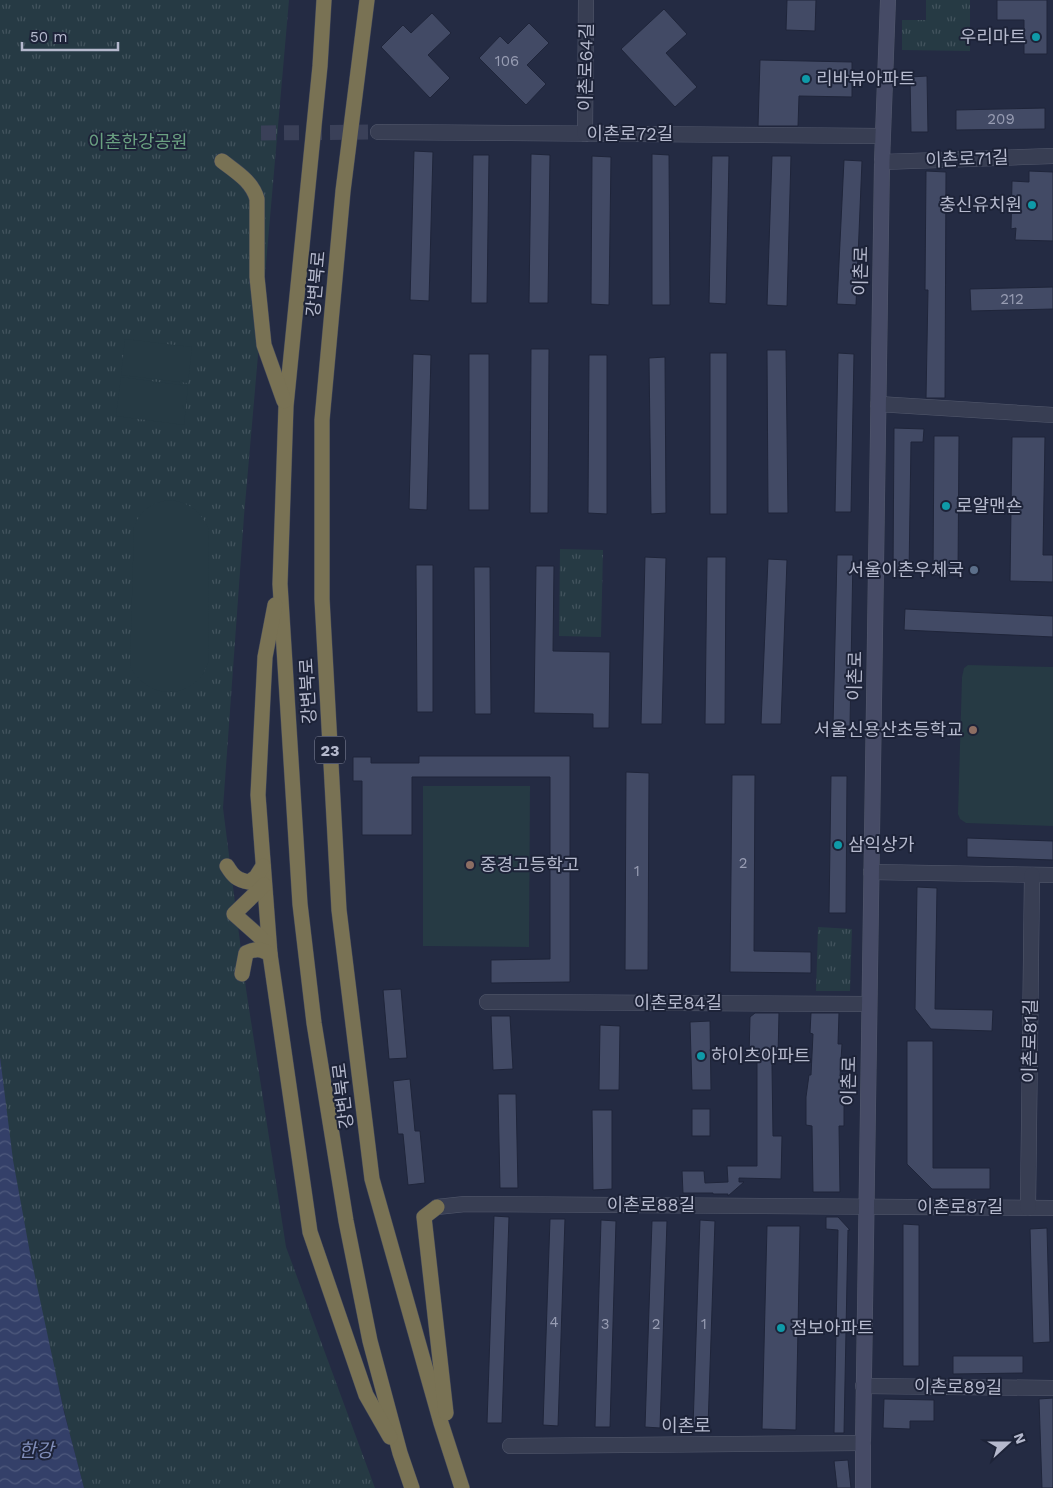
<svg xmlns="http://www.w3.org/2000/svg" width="1053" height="1488" viewBox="0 0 1053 1488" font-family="'Work Sans','Noto Sans KR',sans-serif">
<defs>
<pattern id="park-tufts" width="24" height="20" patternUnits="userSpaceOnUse" patternTransform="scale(1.25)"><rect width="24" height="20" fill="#263a44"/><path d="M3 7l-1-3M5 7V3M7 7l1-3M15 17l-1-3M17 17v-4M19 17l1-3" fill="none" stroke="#43545e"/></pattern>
<pattern id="water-waves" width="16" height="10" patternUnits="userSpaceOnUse" patternTransform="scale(1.25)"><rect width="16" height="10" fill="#344069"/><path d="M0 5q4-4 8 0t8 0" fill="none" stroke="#4f5a7d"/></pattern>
</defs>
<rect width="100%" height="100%" fill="#242b43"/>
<g fill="url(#park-tufts)">
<path d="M0,0H289L244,516L223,808L246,989L286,1247L375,1488H84C55,1381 32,1272 13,1162C7,1128 4,1092 0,1057Z"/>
<path d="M926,0H970V51L902,50V20H926Z"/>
<path d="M560,549L603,550L601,637L559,636Z"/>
<path d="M818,927L852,929L850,991H816Z"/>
</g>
<g fill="#263a44">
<path d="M125,339L192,347L188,383L121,375Z"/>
<path d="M121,377L188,386L184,425L116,416Z"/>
<path d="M171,500C191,503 201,512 209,530L208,663C206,667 204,673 201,677C177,702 146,694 130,667L134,526C142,509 152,502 171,500Z"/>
<path d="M968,665L1053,667V826L966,823L960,819L958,814L962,677L964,668Z"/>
<path d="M423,786H530L529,947L423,946Z"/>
</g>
<path fill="url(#water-waves)" d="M0,1057L13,1160L30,1253L64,1412L84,1488H0Z"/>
<g fill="#424a65" stroke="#1f253a">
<path d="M787,0H816L815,31L786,30Z"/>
<path d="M997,0H1047V54H1024V20H997Z"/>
<path d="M664,9L687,34L666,53L697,87L675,107L621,49Z"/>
<path d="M432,13L451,33L428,55L450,78L430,98L381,47L403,25L411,33Z"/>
<path d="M529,23L549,43L527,65L546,84L526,105L479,58L500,36L508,44Z"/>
<path d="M760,60L852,62V97L799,96L798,126H758Z"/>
<path d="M927,76L928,132H911L910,77Z"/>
<path d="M1045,108V129L956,130V110Z"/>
<path d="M414,151L433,152L429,301L410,300Z"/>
<path d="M531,154L550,155L548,303H529Z"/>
<path d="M652,154L669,155L670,305H652Z"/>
<path d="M473,155H489L487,303H471Z"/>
<path d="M592,156L611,157L609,305L591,304Z"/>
<path d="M712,156H729L726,304L709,303Z"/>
<path d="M772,156H791L787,306L767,305Z"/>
<path d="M844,160L862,161L856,305L837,304Z"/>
<path d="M926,171L946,172L945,398H926L928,290H925Z"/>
<path d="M1029,171L1053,172V241L1015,240L1016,228L1011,229L1012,181L1029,182Z"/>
<path d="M1053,287V309L971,311L970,289Z"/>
<path d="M531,349H549L548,513H530Z"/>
<path d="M767,350H786L788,513H768Z"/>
<rect x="710" y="353" width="17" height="161"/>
<path d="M838,353L854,354L851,512H835Z"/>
<path d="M413,354L431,355L427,510L409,509Z"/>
<rect x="469" y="354" width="20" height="156"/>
<path d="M589,355H607V514L588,513Z"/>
<path d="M665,357L666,513L651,514L649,358Z"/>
<path d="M894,428L924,429L923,442H911L909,574H893Z"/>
<path d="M934,436H959L958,575H933Z"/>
<path d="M1012,437H1045L1043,555H1053V582L1010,581Z"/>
<path d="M837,555H853L850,726H833Z"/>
<path d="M645,557L666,558L662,724H641Z"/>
<path d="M707,557H726L725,724H705Z"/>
<path d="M768,559L787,560L781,724H761Z"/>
<path d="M416,565H433V712H417Z"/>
<path d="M536,566H554L553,651L610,652L609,728H593V714L534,713Z"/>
<path d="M474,567H490L491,714H475Z"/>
<path d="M905,609L1053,616V637L904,630Z"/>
<path d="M419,756H570V982L491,983V960L550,959V777H412V835H362V781H353V757H371V763H419Z"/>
<path d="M626,772L649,773L648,970H625Z"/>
<path d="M732,775H755L754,951L811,952V973L730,972Z"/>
<path d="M831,776H847L846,913H829Z"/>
<path d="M967,838L1053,841V860L967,857Z"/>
<path d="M917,887L937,888L935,1009L993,1010L992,1031L931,1029L915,1009Z"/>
<path d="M401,989L407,1058L389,1059L383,990Z"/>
<path d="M755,1013H779L778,1056H773L772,1066L773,1136H782L781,1179L739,1178V1182H744L728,1196V1194H713V1193H683L682,1171H704L705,1183L728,1182L727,1166H757V1057L749,1056L750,1017Z"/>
<path d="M811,1013H839L838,1044H842L840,1076H846V1096H844V1126H839L840,1192H813L812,1126L806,1125V1097L809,1075H811L813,1034L810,1033Z"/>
<path d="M491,1016H510L513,1069L493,1070Z"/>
<path d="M710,1021L711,1090H692L690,1022Z"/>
<path d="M600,1025L620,1026L619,1090H599Z"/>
<path d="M907,1041H933V1168H990V1189H932L907,1164Z"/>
<path d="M410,1079L415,1131H420L425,1183L408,1185L403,1134H398L393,1081Z"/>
<path d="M498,1094H516L518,1188H500Z"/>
<rect x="692" y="1109" width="18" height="27"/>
<path d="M592,1110H612V1189L593,1190Z"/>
<path d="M494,1216L509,1217L502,1423H487Z"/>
<path d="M826,1217H838L850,1230H848L844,1433H834L838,1230L826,1229Z"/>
<path d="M550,1219H565L558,1426L543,1425Z"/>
<path d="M601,1220L616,1221L610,1427H595Z"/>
<path d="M700,1220L715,1221L708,1427H693Z"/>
<path d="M652,1221H667L660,1428L645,1427Z"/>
<path d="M903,1224L919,1225V1366H903Z"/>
<path d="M767,1226H800L796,1430L762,1429Z"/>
<path d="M1047,1228L1050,1342L1033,1343L1030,1229Z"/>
<path d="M953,1356H1023V1373L953,1374Z"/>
<path d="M1053,1398V1488H1042L1039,1399Z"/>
<path d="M884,1399L934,1400V1421H910V1429L883,1428Z"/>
<path d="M848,1460L851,1488H837L834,1461Z"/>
</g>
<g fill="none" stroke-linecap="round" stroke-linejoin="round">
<path stroke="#3a4058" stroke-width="15" stroke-dasharray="15 8" stroke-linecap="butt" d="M261,133L378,132"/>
<g stroke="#53596d" stroke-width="16">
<g id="street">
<path d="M378,132L882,136"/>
<path d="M585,134L586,0"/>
<path d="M882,162L1053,156"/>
<path d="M878,404L1053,415"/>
<path d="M871,872L1053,875"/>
<path d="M487,1002L869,1004"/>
<path d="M437,1207L465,1204L1053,1208"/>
<path d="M1028,1208L1032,875"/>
<path d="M863,1386L1053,1388"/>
<path d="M510,1446L863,1443"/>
</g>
</g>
<g stroke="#53596d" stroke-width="16">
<path id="secondary" d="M863,1488V1443L882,162L888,0"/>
</g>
<g stroke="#40465a" stroke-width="16">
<g id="highway">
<path d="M324,0L320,66L286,406L280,584L300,904L314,1023L346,1221L370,1341L400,1453L412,1488"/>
<path d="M367,0L343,191L322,420V599L339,910L372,1179L441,1423L462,1488"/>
<path d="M222,161C236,172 252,181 257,199V277L264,345L284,401"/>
<path d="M275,605L265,657L258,795L270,954L310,1232L366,1395L390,1437"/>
<path d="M227,866C233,876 237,880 249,882L256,877L263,866"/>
<path d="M264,885L234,914L268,944"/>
<path d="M242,974L246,953C256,948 261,949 270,954"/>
<path d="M437,1207L424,1217L446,1413"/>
</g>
</g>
<use href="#street" stroke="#383e53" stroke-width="15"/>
<use href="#secondary" stroke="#464b66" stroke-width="15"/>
<use href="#highway" stroke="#797254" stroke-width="15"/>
</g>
<g fill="#0f9aa8" stroke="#1d2338" stroke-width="2">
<circle cx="1036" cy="37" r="5"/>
<circle cx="806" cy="79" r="5"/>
<circle cx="1032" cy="205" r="5"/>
<circle cx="946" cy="506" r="5"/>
<circle cx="838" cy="845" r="5"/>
<circle cx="701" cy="1056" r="5"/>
<circle cx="781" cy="1328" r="5"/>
</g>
<circle fill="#5c6f8a" stroke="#1d2338" stroke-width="2" cx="974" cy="570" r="5"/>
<g fill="#8d6e63" stroke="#1d2338" stroke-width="2">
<circle cx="973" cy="730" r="5"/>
<circle cx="470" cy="865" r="5"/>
</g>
<g text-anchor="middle" stroke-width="4" stroke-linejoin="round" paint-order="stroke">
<g font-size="15" fill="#989db3">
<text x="507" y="66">106</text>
<text x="1001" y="124">209</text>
<text x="1012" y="304">212</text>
<text x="743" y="868">2</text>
<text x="637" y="876">1</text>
<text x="554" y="1327">4</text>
<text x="605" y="1329">3</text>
<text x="656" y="1329">2</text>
<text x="704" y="1329">1</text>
</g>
<rect fill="#1d2338" stroke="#878ca0" stroke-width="1" x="315" y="736.5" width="30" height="27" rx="4"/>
<g font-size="16" font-weight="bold" fill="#b5b9cd">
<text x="330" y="756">23</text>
</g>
<g font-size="18" fill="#b5b9cd" stroke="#1d2338" text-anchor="start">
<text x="1026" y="43" text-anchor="end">우리마트</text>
<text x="816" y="85">리바뷰아파트</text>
<text x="1022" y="211" text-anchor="end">충신유치원</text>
<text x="956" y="512">로얄맨숀</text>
<text x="964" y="576" text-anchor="end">서울이촌우체국</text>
<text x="963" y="736" text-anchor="end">서울신용산초등학교</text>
<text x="848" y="851">삼익상가</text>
<text x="480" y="871">중경고등학고</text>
<text x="711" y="1062">하이츠아파트</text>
<text x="791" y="1334">점보아파트</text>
</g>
<g font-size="18" fill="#b5b9cd" stroke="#1d2338">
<text transform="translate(586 67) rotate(-89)" y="6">이촌로64길</text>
<text x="630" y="140">이촌로72길</text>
<text transform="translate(967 159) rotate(-2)" y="6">이촌로71길</text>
<text transform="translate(861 271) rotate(-89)" y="6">이촌로</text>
<text transform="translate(316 284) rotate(-85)" y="6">강변북로</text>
<text transform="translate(855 676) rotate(-89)" y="6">이촌로</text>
<text transform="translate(308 691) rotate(-93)" y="6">강변북로</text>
<text x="678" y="1009">이촌로84길</text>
<text transform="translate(1030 1041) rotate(-89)" y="6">이촌로81길</text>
<text transform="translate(849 1081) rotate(-89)" y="6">이촌로</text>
<text transform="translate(343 1096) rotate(-97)" y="6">강변북로</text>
<text x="651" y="1211">이촌로88길</text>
<text x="960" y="1213">이촌로87길</text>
<text transform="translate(958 1387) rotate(1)" y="6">이촌로89길</text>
<text x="686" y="1432">이촌로</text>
</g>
<g font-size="18" fill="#6aa081" stroke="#1d2338">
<text x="138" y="148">이촌한강공원</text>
</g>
<g font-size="19" font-style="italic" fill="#818eba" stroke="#1d2338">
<text x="36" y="1457">한강</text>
</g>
</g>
<g transform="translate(1008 1443) rotate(69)" stroke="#1d2338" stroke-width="4" paint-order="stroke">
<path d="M0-4L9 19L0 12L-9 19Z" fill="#b5b9cd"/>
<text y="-8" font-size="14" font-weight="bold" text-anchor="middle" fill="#b5b9cd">N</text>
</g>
<path d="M22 42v8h96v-8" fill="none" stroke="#b5b9cd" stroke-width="2.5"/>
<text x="30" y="42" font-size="15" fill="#b5b9cd" stroke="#1d2338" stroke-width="4" paint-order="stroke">50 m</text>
</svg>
